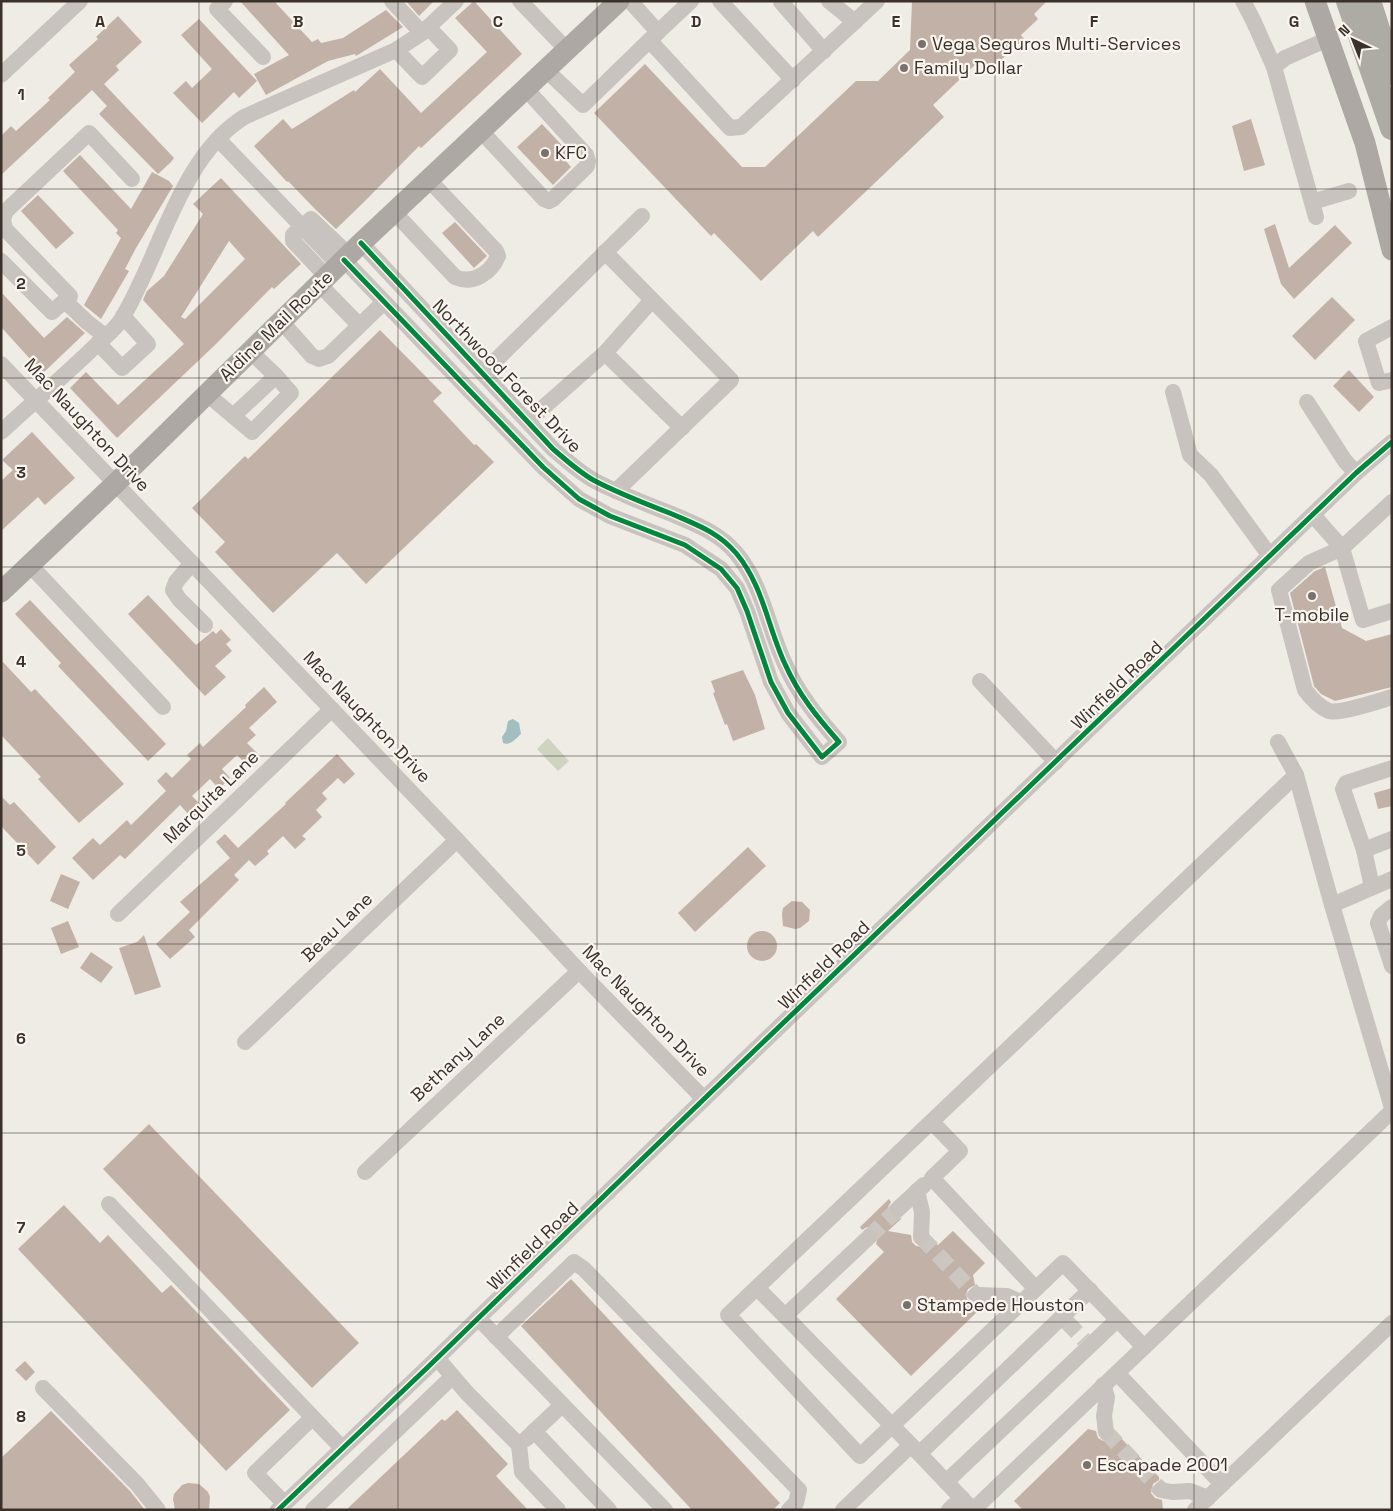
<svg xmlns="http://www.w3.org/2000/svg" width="1393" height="1511" viewBox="0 0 1393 1511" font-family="'Space Grotesk',sans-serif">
<rect width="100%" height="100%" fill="#efebe5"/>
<path fill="#cfd4c0" d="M548,738L569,761L558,771L537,749Z"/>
<path fill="#a2bec0" d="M513,719L519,723L521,734C516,738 511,746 503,743L502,737L506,731L508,721Z"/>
<g fill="#c2b1a7" fill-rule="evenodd">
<path d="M240,1H274L312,42L318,39L321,43L343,38L386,10L403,27L356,56L355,54L328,61L266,95L254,74L289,55Z"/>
<path d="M406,1H434L419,16Z"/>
<path d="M474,1L522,54L421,148L419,146L363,203L336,229L316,210L288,181L287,182L254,146L283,119L292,129L354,90L355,92L380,69L421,113L487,52L455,18Z"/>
<path d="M912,1H1047L1034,14L1038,19L1021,35L1024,39L989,71L979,61L933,105L944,117L818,237L813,231L761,281L714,233L711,236L594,113L645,64L742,167H765L856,81H878L910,50Z"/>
<path d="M118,16L142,42L116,66L119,70L104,84L174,158L171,162L158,174L99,114L107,106L92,90L1,175V136L11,126L16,131L50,100L48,98L75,72L69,65L98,39L96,37Z"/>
<path d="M199,19L257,81L239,98L234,92L202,123L173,93L186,81L192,88L212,69L181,35Z"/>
<path d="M1251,119L1265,165L1244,171L1232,126Z"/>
<path d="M542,124L571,155L565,160L571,167L553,185L517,147Z"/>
<path d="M80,155L131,209L152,172L169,181L173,186L136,248L125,269L129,271L101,319L84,305L121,238L116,233L118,230L63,171Z"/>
<path d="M221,178L301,264L274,289L272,287L216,344L117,438L70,388L86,372L118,405L184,344L143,300L147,291L164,276L203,214L193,204ZM229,241L245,259L185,319L181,317Z"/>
<path d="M38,195L74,233L56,249L21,211Z"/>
<path d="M455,222L487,256L474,268L442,233Z"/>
<path d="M1275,224L1289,268L1335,225L1352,243L1294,299L1281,284L1264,229Z"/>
<path d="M1,292L44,338L67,317L85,333L43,373L1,327Z"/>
<path d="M1332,297L1355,320L1315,360L1292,336Z"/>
<path d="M380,330L442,393L433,401L474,445L476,444L494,462L366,584L337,553L273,613L215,552L225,542L192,508L245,456L248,459Z"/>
<path d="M1349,370L1374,397L1359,412L1333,386Z"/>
<path d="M32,432L75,478L45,505L38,497L1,531V481L13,470L2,460Z"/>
<path d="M1325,567L1342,628L1366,641L1392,634V687L1335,701L1321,694L1314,686L1290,593L1315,571Z"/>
<path d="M148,595L196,645L213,631L216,634L221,629L231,640L226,644L232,651L215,666L226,677L205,696L128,614Z"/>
<path d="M30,600L166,744L148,761L58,666L61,663L15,614Z"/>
<path d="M1,660L31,692L35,689L124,784L79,823L38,779L41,777L1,735Z"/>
<path d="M743,670L755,695L765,729L733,741L727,724L725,725L713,693L715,692L711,681Z"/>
<path d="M264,687L277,702L249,728L256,735L247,743L259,755L248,766L237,755L222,769L230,778L219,789L210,779L192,796L204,808L192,818L180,805L125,859L120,855L93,880L72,858L93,838L100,845L127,820L131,825L166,791L157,781L166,772L172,778L191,759L187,755L200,743L203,747L246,707L245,705Z"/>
<path d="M337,754L355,774L344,784L338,778L322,793L327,799L316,810L322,817L302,836L306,839L295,849L283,836L267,851L269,854L255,866L249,860L234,875L239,880L189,930L195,937L170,959L156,944L190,912L180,902L230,858L216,842L225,834L238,848L286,804L285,803Z"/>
<path d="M1392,788V806L1378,809L1374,793Z"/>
<path d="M1,796L10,805L14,802L56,847L38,865L1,826Z"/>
<path d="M748,847L766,866L695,932L678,913Z"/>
<path d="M61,874L80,882L68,909L50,901Z"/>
<path d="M792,901L802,902L810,910L809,921L800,928L795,929L783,926L782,914L783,908Z"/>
<path d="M68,921L79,947L61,954L51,928Z"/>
<circle cx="762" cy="946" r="15"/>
<path d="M144,935L161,987L135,995L119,948L137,942Z"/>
<path d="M91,952L113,967L101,983L80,968Z"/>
<path d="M149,1124L359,1343L312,1388L103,1169Z"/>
<path d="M889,1199L891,1202L888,1207L890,1215L896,1219L902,1218L888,1231L911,1235L912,1242L916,1246L921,1247L926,1246L931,1239L938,1245L953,1231L985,1263L973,1275L975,1285L968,1289L966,1294L967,1299L970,1303L977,1305L978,1311L911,1376L836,1299L884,1252L876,1244L879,1235L876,1230L867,1227L862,1230L860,1227Z"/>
<path d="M64,1205L100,1243L108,1235L162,1293L171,1285L290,1410L226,1471L18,1249Z"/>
<path d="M571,1279L780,1503L773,1510H692L521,1326Z"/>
<path d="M25,1361L35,1372L26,1381L15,1370Z"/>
<path d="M457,1410L508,1464L496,1476L528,1510H346L442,1419L445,1421Z"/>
<path d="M51,1411L130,1491L145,1510H1V1458Z"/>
<path d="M1088,1429L1096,1431L1098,1438L1103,1441L1112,1440L1117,1434L1159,1477V1480L1153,1484L1151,1493L1155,1498L1162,1500L1163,1510H1023L1014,1501Z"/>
<path d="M188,1483L199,1484L208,1492L210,1497L209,1510H175L173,1499L174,1494L182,1485Z"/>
</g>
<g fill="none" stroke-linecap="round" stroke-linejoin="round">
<g stroke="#cbc6c0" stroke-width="16" stroke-dasharray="16 8" stroke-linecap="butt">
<path d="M869,1237L898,1209"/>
<path d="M921,1237L976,1295"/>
<path d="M1066,1321L1084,1340"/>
<path d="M1106,1432L1161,1490"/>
</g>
<g stroke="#c8c3be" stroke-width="16">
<path d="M225,1L217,9L263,57"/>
<path d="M392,1L422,33"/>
<path d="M520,1L567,50"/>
<path d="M720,1L793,80"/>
<path d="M829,1L855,22"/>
<path d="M1243,1L1253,20L1274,67"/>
<path d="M781,2L824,51"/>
<path d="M658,32L691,1"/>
<path d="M650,41L730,128L741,127L877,1"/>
<path d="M396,50L422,77L450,50L428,27"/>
<path d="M546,70L583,105L658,32L630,1"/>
<path d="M1,75L80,1"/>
<path d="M481,131L544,199L549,201L553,199L587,166L588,161L586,155L526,89"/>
<path d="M218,139L339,265"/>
<path d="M1312,202L1349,191"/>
<path d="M394,212L455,277C473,285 491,273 498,256L496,251L429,180"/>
<path d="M1316,217L1274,67L1285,58L1328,39"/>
<path d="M605,252L731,380L616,491"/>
<path d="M344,260L543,467L579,499L610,516L685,545L721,569L737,588L747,611L771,682L788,713L822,757L839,742C818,718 798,694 785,664C768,628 763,585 736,553C718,532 697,525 672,514C646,504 620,494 595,481C580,473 566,460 553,449L361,243"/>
<path d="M1,261L52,312L70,296L5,229L3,219L6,211L89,133L132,179"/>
<path d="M327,277L293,241V235L311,219L349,255"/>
<path d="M319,284L359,325"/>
<path d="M65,301L87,322L105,336"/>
<path d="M281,321L312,356L319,359L328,356L384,302"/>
<path d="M1392,327L1366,341L1379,383L1392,380"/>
<path d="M98,343L122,368L148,344L123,316"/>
<path d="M250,351L276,376"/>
<path d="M605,353L682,428"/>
<path d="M1,364L457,840L579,971L704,1099"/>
<path d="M483,373L642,216"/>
<path d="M1173,392L1190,455L1211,475L1270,556"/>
<path d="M207,394L252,432L291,393L276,376L233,416"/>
<path d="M1307,402L1345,461L1356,473"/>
<path d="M528,421L605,353L652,300"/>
<path d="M1,432C31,404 62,378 91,350C101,340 114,331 121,320C160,257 179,158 244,117L396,50L422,33L456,1"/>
<path d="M1392,502L1342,548L1363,620L1392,611"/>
<path d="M1313,515L1342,548L1309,563L1279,590L1305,690C1311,698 1319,707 1329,711C1340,714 1379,701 1392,697"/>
<path d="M192,563L176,582L173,590L179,599L205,625"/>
<path d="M30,565L163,707"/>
<path d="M980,681L1056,762"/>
<path d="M1278,742L1296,775"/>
<path d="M1364,850L1343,789L1346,783L1392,768"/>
<path d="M1372,887L1364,850L1392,839"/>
<path d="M1332,905L1392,1108"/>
<path d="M1392,907L1381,916L1378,923L1392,966"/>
<path d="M118,914L332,709"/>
<path d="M245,1042L457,840"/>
<path d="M932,1122L960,1151L932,1178L1036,1289"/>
<path d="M365,1172L579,971"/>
<path d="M917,1191L922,1212L921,1237"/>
<path d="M109,1204L342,1448"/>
<path d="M898,1209L924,1185"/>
<path d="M869,1237L785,1316L911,1445"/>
<path d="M757,1288L785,1316"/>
<path d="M976,1295L1007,1296L1021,1302"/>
<path d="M478,1318L665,1510"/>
<path d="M496,1337L574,1262L584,1269L799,1490L796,1503L789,1510"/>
<path d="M1144,1347L1063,1263L860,1456L728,1315L1296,775L1332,905L1392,879"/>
<path d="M437,1358L467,1393L519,1445L522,1472L558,1510"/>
<path d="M1117,1373L1222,1484"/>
<path d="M1103,1385L1107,1397L1104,1416L1106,1432"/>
<path d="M43,1388L137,1484L158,1510"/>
<path d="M534,1431L609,1510"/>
<path d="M526,1439L562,1405"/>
<path d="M920,1453L1090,1290"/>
<path d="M946,1482L1117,1320"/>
<path d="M1161,1490L1172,1492L1190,1491L1208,1498"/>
<path d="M284,1503L255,1473L312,1418"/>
<path d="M278,1510L429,1366L704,1099L1356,473L1392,442"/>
<path d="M313,1510L452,1377"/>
<path d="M843,1510L911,1445L973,1510"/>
<path d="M949,1510L962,1498"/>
<path d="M973,1510L1392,1111"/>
<path d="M1195,1510L1392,1323"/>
</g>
<g stroke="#ada8a3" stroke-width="21">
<path d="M1315,1L1365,143L1392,250"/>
<path d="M1,592L115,484L361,243L619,1"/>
</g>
<g stroke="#aeaaa4" stroke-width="24">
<path d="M1348,1L1392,128"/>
<path d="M1369,1L1392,73"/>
</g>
<g stroke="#faf5ee" stroke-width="8">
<g id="cycleway">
<path d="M344,260L543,467L579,499L610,516L685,545L721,569L737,588L747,611L771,682L788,713L822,757L839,742C818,718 798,694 785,664C768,628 763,585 736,553C718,532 697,525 672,514C646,504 620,494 595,481C580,473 566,460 553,449L361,243"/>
<path d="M278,1510L429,1366L704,1099L1356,473L1392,442"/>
</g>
</g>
<use href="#cycleway" stroke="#00873e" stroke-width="5"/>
</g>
<path fill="none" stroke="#3a312b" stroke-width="1" stroke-opacity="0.55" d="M199,1V1510M398,1V1510M597,1V1510M796,1V1510M995,1V1510M1194,1V1510M1,189H1392M1,378H1392M1,567H1392M1,756H1392M1,944H1392M1,1133H1392M1,1322H1392"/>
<g fill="#79726c" stroke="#faf5ee" stroke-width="2">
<circle cx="922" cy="44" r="5"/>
<circle cx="904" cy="68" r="5"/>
<circle cx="545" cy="153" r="5"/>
<circle cx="1312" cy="596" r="5"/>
<circle cx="907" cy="1305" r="5"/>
<circle cx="1087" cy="1465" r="5"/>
</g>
<g text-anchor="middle" stroke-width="4.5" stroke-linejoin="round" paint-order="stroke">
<g font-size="18" fill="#3a312b" stroke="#faf5ee" text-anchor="start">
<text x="932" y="50">Vega Seguros Multi-Services</text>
<text x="914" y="74">Family Dollar</text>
<text x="555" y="159">KFC</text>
<text x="1312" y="621" text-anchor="middle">T-mobile</text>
<text x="917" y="1311">Stampede Houston</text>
<text x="1097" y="1471">Escapade 2001</text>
</g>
<g font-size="18" fill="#3a312b" stroke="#faf5ee">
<text transform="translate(276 326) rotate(-44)" y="6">Aldine Mail Route</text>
<text transform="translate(507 376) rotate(46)" y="6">Northwood Forest Drive</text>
<text transform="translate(87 425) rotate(47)" y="6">Mac Naughton Drive</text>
<text transform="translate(1117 685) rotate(-44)" y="6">Winfield Road</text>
<text transform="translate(367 717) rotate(46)" y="6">Mac Naughton Drive</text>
<text transform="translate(211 797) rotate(-44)" y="6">Marquita Lane</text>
<text transform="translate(337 927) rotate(-44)" y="6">Beau Lane</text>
<text transform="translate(824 965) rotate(-44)" y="6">Winfield Road</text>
<text transform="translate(646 1011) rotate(46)" y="6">Mac Naughton Drive</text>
<text transform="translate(458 1057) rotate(-43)" y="6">Bethany Lane</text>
<text transform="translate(533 1246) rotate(-44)" y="6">Winfield Road</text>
</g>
</g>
<g font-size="16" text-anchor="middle" font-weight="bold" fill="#3a312b" stroke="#faf5ee" stroke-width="4.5" stroke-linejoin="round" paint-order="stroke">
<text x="100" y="27">A</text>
<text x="298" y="27">B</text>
<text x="498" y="27">C</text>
<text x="696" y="27">D</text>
<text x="896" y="27">E</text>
<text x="1094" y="27">F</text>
<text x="1294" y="27">G</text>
<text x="21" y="100">1</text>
<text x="21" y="289">2</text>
<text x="21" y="478">3</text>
<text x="21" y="667">4</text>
<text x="21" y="856">5</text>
<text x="21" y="1044">6</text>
<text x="21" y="1233">7</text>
<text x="21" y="1422">8</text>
</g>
<rect width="1393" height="1511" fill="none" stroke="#3a312b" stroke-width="5"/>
<g transform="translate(1353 40) rotate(317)" stroke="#faf5ee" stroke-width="4" paint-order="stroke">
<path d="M0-4L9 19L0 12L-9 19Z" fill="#3a312b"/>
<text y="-8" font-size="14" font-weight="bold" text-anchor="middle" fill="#3a312b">N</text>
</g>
</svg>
